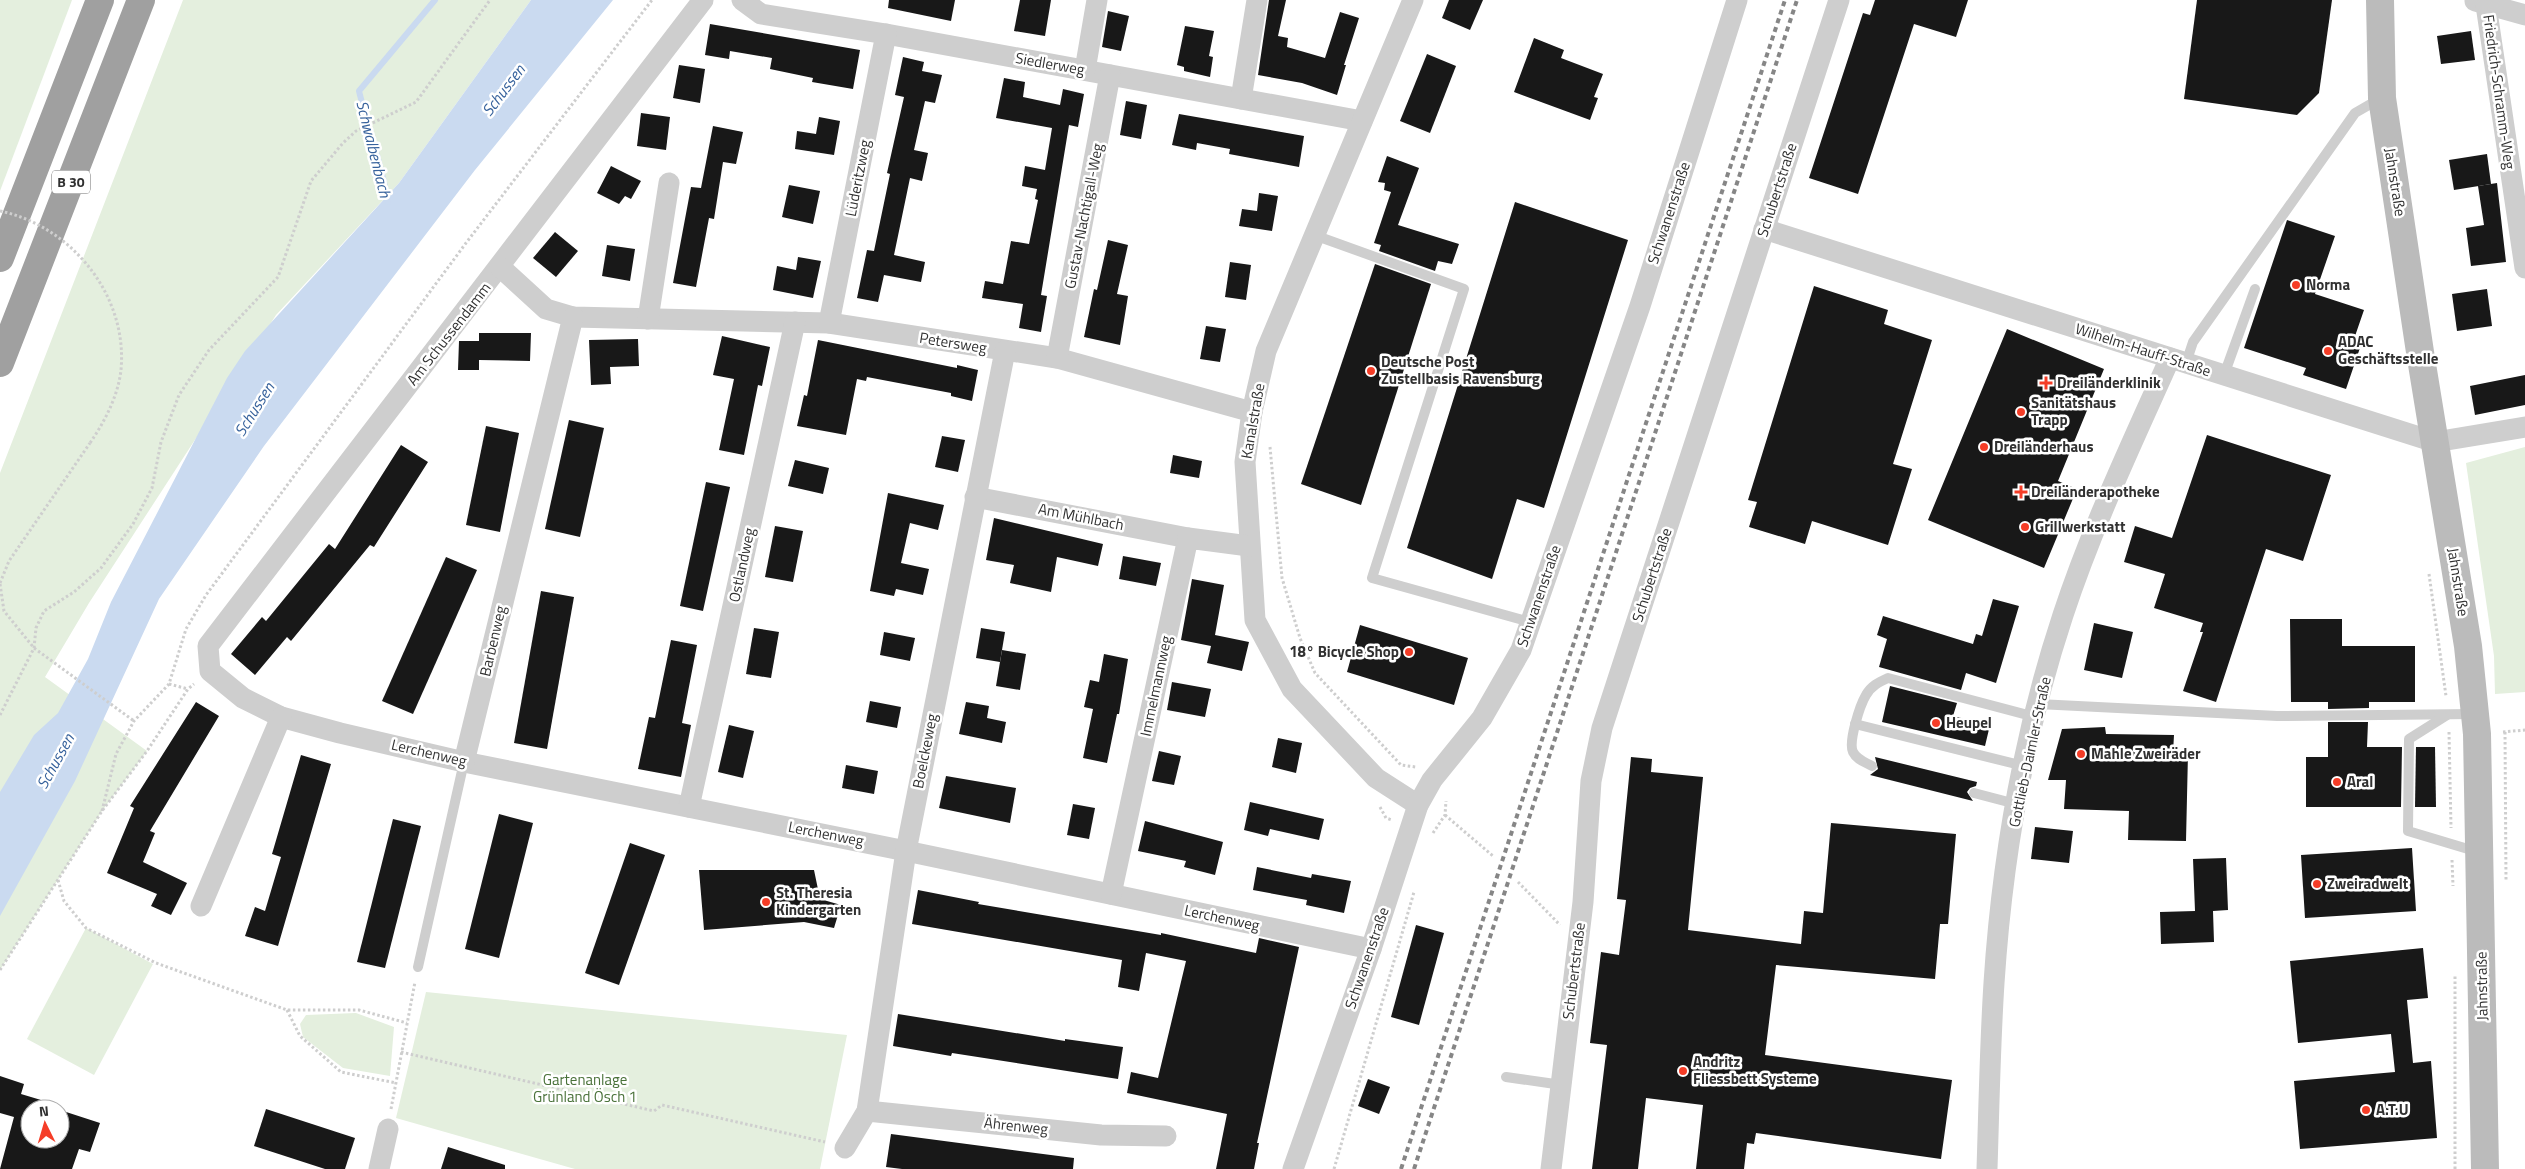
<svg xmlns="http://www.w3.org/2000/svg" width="2525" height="1169" viewBox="0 0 2525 1169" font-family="'Titillium Web',sans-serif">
<rect width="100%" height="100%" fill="#fff"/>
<g fill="#e4efde">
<path d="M0,0H72L0,191Z"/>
<path d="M183,0H531L399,183L276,315L89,603L45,677L147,751L102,811L0,970V473Z"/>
<path d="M2525,447V692L2495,694L2494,656L2466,463Z"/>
<path d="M86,928L153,964L94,1075L27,1039Z"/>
<path d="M426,992L847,1035L820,1169H575L396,1118Z"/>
<path d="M356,1013L394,1027L390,1076L343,1068L303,1037L300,1024L306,1015Z"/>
</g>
<path fill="#cadaf0" d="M531,0H613L475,170L264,446L159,599L75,781L0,916V792L34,735L58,713L88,659L111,602L227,378L245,351L399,183Z"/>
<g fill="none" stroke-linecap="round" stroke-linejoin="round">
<path stroke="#cadaf0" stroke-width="6" d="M388,202C382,165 368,128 359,91L435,0"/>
</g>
<g fill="#181818">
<path d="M889,0H955L951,21L888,8Z"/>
<path d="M1020,0H1051L1045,36L1014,31Z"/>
<path d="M1269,0H1286L1278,36L1288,38L1287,47L1325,58L1340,12L1359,18L1344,65H1346L1337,95L1302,83L1258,75Z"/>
<path d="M1449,0H1483L1470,30L1442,18Z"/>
<path d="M1875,0H1968L1956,37L1914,24L1858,194L1809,178L1863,13L1870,15Z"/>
<path d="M2197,0H2332L2319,93L2297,115L2184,99Z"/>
<path d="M1108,11L1129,16L1121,51L1102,47Z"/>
<path d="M710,24L860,50L853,89L812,82L813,78L770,69L772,58L730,51L729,59L705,55Z"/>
<path d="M1185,26L1214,31L1209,56L1213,57L1210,77L1184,71V67L1177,65Z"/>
<path d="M2471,31L2475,60L2441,64L2437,36Z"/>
<path d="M1534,38L1564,50L1561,58L1603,74L1594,97L1598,98L1590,120L1514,92Z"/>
<path d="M1427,54L1456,66L1430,133L1400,121Z"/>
<path d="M903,57L924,62L922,71L942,75L935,103L925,101L914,150L928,153L922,181L910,178L894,255L925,262L921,282L884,275L878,302L857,298L867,250L874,251L890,174L887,173L904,97L895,95Z"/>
<path d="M679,65L705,69L700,103L673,98Z"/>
<path d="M1004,78L1025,82L1023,97L1060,105L1063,89L1084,94L1078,127L1069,125L1041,295L1047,296L1041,332L1019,328L1023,304L982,298L985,281L1003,284L1011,241L1029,244L1038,200L1035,199L1037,189L1022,186L1025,166L1045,170L1052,128L996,118Z"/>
<path d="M1126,101L1147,105L1141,139L1120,135Z"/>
<path d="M641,113L670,117L666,150L637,146Z"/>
<path d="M1179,114L1304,136L1299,167L1229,154L1230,149L1197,143L1196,150L1172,145Z"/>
<path d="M819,117L840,121L834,155L795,149L797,131L816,134Z"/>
<path d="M713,126L743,132L736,164L723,162L714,219L709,218L696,287L673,283L691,187L701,188Z"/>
<path d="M2487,154L2491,184L2454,190L2449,160Z"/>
<path d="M1387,156L1419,168L1398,225L1459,244L1452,264L1438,261L1435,271L1379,251L1381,245L1374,243L1391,192L1384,190L1385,183L1378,182Z"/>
<path d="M611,166L641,181L631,199L625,196L619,204L597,193Z"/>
<path d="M2497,183L2506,262L2471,266L2466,228L2484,225L2478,186Z"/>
<path d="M789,185L820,191L813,224L782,217Z"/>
<path d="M1259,193L1278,196L1272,231L1239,226L1242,209L1257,211Z"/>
<path d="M1515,202L1628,240L1544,508L1517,499L1492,579L1407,548Z"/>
<path d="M2287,220L2335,236L2315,294L2364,310L2354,339L2362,342L2346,389L2303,375L2306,368L2244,348Z"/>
<path d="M555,232L578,251L556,277L533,258Z"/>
<path d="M1108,240L1128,245L1117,294L1128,296L1120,345L1084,337L1094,289L1097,290Z"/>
<path d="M607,245L635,249L630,281L602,276Z"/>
<path d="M798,257L821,261L813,298L773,290L777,266L796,270Z"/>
<path d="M1230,262L1251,265L1246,300L1225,297Z"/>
<path d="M1375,264L1431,284L1361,505L1301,484Z"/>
<path d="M1814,286L1888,310L1884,324L1932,340L1893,464L1912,469L1888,545L1812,521L1805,544L1749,527L1757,502L1748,500Z"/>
<path d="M2487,289L2492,326L2457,331L2452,294Z"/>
<path d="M1206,326L1226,329L1220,362L1200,359Z"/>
<path d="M2007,329L2104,369L2058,481L2077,489L2044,568L1928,520Z"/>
<path d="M479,333H531L530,361L479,360V370H458L459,341H479Z"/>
<path d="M722,336L770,347L762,386L758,385L744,455L719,450L734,379L713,375Z"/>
<path d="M638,339L639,366L610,367L611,384L591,385L589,340Z"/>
<path d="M818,340L957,368V365L978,370L972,401L951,396V393L867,377L866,381L857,379L846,435L797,426L804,395L807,396Z"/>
<path d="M2525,375V405L2475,415L2470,386Z"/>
<path d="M569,420L604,428L580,537L545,529Z"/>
<path d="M486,426L519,433L500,532L466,525Z"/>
<path d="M2207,435L2331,475L2303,561L2266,549L2216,702L2183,691L2203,632H2200L2203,623L2154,608L2165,574L2124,562L2135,526L2172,538Z"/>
<path d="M942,436L965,440L958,472L935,467Z"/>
<path d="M401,445L428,462L374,547L370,545L291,641L287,637L255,675L231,654L262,617L266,621L329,544L335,549Z"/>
<path d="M1173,455L1202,461L1199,478L1170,473Z"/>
<path d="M795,460L829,468L823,494L788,486Z"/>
<path d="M706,482L730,487L703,611L680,606Z"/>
<path d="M888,493L944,505L938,530L910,523L901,563L929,569L923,595L896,589L894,596L870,591Z"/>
<path d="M994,518L1103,544L1098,566L1057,557L1051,592L1010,583L1014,565L986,560Z"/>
<path d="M775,526L803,531L793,582L765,577Z"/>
<path d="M1123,556L1161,563L1156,586L1119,579Z"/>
<path d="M446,557L477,570L413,714L382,701Z"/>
<path d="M1192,579L1224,585L1215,635L1249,642L1242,671L1207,663L1211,646L1181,640Z"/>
<path d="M541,591L574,597L547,749L514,743Z"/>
<path d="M1993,599L2019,606L1996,683L1966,673L1961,690L1879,667L1887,639L1877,635L1883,616L1973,644L1976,634L1982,636Z"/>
<path d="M2290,619H2342V646H2415V702H2369V708L2328,709V702H2291Z"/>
<path d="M2094,623L2133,632L2122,678L2084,670Z"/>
<path d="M1360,625L1468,658L1454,705L1347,672Z"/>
<path d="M754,628L779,632L771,678L746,674Z"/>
<path d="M981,628L1005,632L1000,662L976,658Z"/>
<path d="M884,632L915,638L910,661L880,655Z"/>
<path d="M671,640L697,645L682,723L691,725L681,777L638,769L649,717L655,718Z"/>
<path d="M1002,650L1026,654L1020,690L996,686Z"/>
<path d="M1104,654L1128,659L1119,714H1117L1107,763L1083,758L1093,709L1084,707L1090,680L1099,682Z"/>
<path d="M1172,682L1211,689L1205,717L1167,710Z"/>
<path d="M1890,686L1957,703L1953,716L1990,725L1985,746L1882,722Z"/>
<path d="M870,701L901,707L897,728L866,722Z"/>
<path d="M196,702L219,716L150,831L155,833L143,862L187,883L171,915L151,906L157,894L107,873L134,808L130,806Z"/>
<path d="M966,702L989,706L987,718L1006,722L1002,743L959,734Z"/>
<path d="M2328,722H2368L2367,747H2402L2401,807H2306V757H2328Z"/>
<path d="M729,725L754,731L743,778L718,772Z"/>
<path d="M2105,727L2106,734L2174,735L2173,753H2188L2186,841L2128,840L2129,811L2064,809L2066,780H2048L2062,729Z"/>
<path d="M1278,738L1302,743L1296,773L1272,767Z"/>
<path d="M2416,747H2435L2436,807H2415Z"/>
<path d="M1159,751L1181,756L1174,785L1152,781Z"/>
<path d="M301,755L331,764L278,946L245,936L255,907L265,911L281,857L272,854Z"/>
<path d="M1631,757L1652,759L1651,772L1703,777L1688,930L1801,944L1804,911L1823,913L1831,823L1956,834L1948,924H1940L1935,979L1776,965L1765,1055L1952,1080L1941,1159L1756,1133L1754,1144L1747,1143L1744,1169H1696L1703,1105L1646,1098L1638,1169H1592L1607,1045L1590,1043L1601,952L1619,955L1626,900L1617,899Z"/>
<path d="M1875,757L1977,782L1976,786L1970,788L1967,792L1973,801L1870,775L1878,769Z"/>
<path d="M846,765L878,771L874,794L842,788Z"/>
<path d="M946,776L1016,788L1010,823L939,808Z"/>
<path d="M1250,802L1324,819L1319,840L1270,829L1268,836L1244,830Z"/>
<path d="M1073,804L1095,808L1089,839L1067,835Z"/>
<path d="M499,814L533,823L499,958L465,949Z"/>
<path d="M393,819L421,826L385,968L357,962Z"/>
<path d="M1145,821L1223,842L1215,875L1184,867L1186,861L1138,851Z"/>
<path d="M2035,827L2073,831L2069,863L2031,859Z"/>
<path d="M630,843L665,855L619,985L585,973Z"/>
<path d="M2412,848L2416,911L2305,918L2301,855Z"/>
<path d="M2226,858L2228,910L2213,911L2214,942L2161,944L2160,912L2195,911L2193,859Z"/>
<path d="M1257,867L1311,878L1312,874L1351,881L1344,913L1306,905L1307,900L1253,890Z"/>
<path d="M699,870H814L820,899L841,905L834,928L804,922L704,930Z"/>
<path d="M918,890L979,902L978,904L1161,935V933L1256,953L1259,938L1299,947L1257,1143H1259L1254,1169H1216L1227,1114L1127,1093L1131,1072L1158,1078L1186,961L1146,953L1139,991L1118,987L1122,960L912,924Z"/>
<path d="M1416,925L1444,933L1419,1025L1391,1017Z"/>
<path d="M2423,948L2428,998L2407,1000L2413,1063L2431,1061L2437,1138L2300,1149L2294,1081L2395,1072L2391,1034L2298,1043L2290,961Z"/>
<path d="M898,1014L1065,1041V1039L1123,1047L1118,1079L952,1053L951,1056L893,1046Z"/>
<path d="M0,1076L24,1084L21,1094L41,1100L40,1103L57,1109H30V1139H60V1110L100,1123L90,1152L79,1149L72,1169H0L14,1117L0,1113Z"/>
<path d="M1368,1079L1390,1087L1379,1114L1358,1106Z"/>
<path d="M266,1109L355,1138L345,1169H325L254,1146Z"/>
<path d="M891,1134L1074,1158L1073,1169H902L886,1167Z"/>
<path d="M448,1147L505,1165V1169H441Z"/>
</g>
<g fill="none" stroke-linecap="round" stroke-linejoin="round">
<g stroke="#cecece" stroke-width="3" stroke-dasharray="2.5 2.5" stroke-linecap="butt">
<path d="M1270,447L1282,578L1300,638L1315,673L1401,765L1416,767"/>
<path d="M2429,574L2446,696"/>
<path d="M0,583L9,561L90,443"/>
<path d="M0,584L4,611L34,648L134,721"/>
<path d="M169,684L188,689"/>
<path d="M0,715L34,648L36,628L44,611L74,592L101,568L133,524L152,488L161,442L179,395L209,350L278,277L311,181L343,143L356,131L416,102L490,0"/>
<path d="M2449,732L2451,828"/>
<path d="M2503,732L2525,730"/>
<path d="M2505,732L2506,881"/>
<path d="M1380,807L1386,818L1392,820"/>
<path d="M102,811L116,754L134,721L169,684L186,629L206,595L466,243L652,0"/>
<path d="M1445,815L1493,856"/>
<path d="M1433,833L1445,815L1446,801"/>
<path d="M2452,860L2453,886"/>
<path d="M58,880L64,901L86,928L156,963L287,1010H359L407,1023"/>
<path d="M1518,882L1560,925"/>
<path d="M0,970L102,811L147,751L188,689L194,684"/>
<path d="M287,1010L300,1036L341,1072L396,1083"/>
<path d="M401,1052L654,1111L662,1105L825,1142"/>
<path d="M391,1109L415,982"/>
<path d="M1334,1169L1414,892"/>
<path d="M2455,1169V975"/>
</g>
<g stroke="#cecece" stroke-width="10">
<path d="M1314,235L1464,289L1372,578L1530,622"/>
<path d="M2186,363L2193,342L2355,113L2381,98"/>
<path d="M2224,375L2255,289"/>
<path d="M2038,704L2277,716L2474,714"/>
<path d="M2447,715L2409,739L2408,831L2478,852"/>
<path d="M1855,724L2024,766"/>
<path d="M1872,766C1865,762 1857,760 1853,752C1848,742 1860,705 1866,695C1871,686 1879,682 1888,678L2035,717"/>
<path d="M1974,793L2016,804"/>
<path d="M418,967L464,762"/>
<path d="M1506,1077L1562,1085"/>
</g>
<g stroke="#cecece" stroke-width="21">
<path d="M703,0L208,646L210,671L243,698L281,717L340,733L464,762L906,851L1371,949"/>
<path d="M742,0L761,14L886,34L1362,121"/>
<path d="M1413,0L1266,351L1252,412L1245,462L1255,620L1292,689L1376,778L1418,805"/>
<path d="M2475,1L2525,15"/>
<path d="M2486,5L2525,268"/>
<path d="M1085,70L1097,0"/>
<path d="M1241,99L1257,0"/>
<path d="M1764,229L2435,442L2525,427"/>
<path d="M500,267L546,309L573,317L829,323L1057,358L1252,412"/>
<path d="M648,319L669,183"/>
<path d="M829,323L886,34"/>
<path d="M1057,358L1110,75"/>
<path d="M975,497L1188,538"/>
<path d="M464,762L573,317"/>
<path d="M689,807L795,322"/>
<path d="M1111,894L1188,538L1249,546"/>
<path d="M201,906L281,717"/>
<path d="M867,1111L1101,1135L1166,1136"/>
<path d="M845,1148L867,1111L906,851L1005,351"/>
<path d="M379,1169L388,1129"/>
<path d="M1293,1169L1371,949L1418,805L1432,780L1482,718L1521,650L1640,306L1737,0"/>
<path d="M1551,1169L1583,902L1591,781L1602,728L1839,0"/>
<path d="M1987,1169C1989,1107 1990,1045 1994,983C2002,860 2024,733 2063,615C2092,527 2132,443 2170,358"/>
</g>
<path stroke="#bbb" stroke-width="28" d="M2380,0L2382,98L2420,352L2468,646L2477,734L2485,1169"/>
<g stroke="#a0a0a0" stroke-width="28">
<path d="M0,258L100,0"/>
<path d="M0,363L141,0"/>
</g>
<g stroke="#868686" stroke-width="4" stroke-dasharray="5 4" stroke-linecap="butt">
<path d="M1401,1169L1785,0"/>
<path d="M1414,1169L1797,0"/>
</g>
<path stroke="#cecece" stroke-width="3" stroke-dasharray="2.5 2.5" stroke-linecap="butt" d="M0,211C71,226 128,295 121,370C118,396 105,421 90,443"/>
</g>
<g fill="#f53d27" stroke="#fff" stroke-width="2">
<circle cx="2296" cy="285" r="5"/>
<circle cx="2328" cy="351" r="5"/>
<circle cx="1371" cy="371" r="5"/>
<path d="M2043.5 375.5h5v5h5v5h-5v5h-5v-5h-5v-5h5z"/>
<circle cx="2021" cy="412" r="5"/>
<circle cx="1984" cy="447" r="5"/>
<path d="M2018.5 484.5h5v5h5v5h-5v5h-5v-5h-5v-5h5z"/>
<circle cx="2025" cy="527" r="5"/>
<circle cx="1409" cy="652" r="5"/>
<circle cx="1936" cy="723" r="5"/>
<circle cx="2081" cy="754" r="5"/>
<circle cx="2337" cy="782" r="5"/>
<circle cx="2317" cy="884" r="5"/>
<circle cx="766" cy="902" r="5"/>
<circle cx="1683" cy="1071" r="5"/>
<circle cx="2366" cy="1110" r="5"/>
</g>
<g text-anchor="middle" stroke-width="5" stroke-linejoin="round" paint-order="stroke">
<rect fill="#fff" stroke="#6f6f6f" stroke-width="1" x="52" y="170.5" width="38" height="23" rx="4"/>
<g font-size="14" font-weight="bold" fill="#313131">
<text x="71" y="187">B 30</text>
</g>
<g font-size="15" fill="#313131" stroke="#fff">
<text transform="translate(1050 64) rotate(10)" y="5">Siedlerweg</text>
<text transform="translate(2499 92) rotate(82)" y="5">Friedrich-Schramm-Weg</text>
<text transform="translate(858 178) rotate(-79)" y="5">Lüderitzweg</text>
<text transform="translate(2395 182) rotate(81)" y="5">Jahnstraße</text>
<text transform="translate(1777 190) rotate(-72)" y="5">Schubertstraße</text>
<text transform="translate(1669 213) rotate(-72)" y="5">Schwanenstraße</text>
<text transform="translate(1084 216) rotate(-79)" y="5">Gustav-Nachtigall-Weg</text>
<text transform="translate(449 334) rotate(-52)" y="5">Am Schussendamm</text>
<text transform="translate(953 343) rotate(9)" y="5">Petersweg</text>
<text transform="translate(2143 350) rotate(18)" y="5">Wilhelm-Hauff-Straße</text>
<text transform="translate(1253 421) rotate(-80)" y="5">Kanalstraße</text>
<text transform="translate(1081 517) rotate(11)" y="5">Am Mühlbach</text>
<text transform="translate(742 565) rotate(-78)" y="5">Ostlandweg</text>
<text transform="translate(1652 575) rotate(-72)" y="5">Schubertstraße</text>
<text transform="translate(2458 582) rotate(81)" y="5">Jahnstraße</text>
<text transform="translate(1539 596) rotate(-71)" y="5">Schwanenstraße</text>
<text transform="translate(493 641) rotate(-77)" y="5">Barbenweg</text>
<text transform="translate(1156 686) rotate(-78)" y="5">Immelmannweg</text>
<text transform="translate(925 751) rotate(-79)" y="5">Boelckeweg</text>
<text transform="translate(2030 752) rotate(-78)" y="5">Gottlieb-Daimler-Straße</text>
<text transform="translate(429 753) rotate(13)" y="5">Lerchenweg</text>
<text transform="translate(826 834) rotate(11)" y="5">Lerchenweg</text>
<text transform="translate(1222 918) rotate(12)" y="5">Lerchenweg</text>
<text transform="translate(1367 958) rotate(-71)" y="5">Schwanenstraße</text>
<text transform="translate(1574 971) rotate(-83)" y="5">Schubertstraße</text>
<text transform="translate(2482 986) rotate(-91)" y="5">Jahnstraße</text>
<text transform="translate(1016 1126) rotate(6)" y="5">Ährenweg</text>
</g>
<g font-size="15" font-weight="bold" fill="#313131" stroke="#fff" text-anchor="start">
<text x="2306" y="290">Norma</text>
<text x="2338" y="347">ADAC<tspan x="2338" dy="17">Geschäftsstelle</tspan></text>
<text x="1381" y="367">Deutsche Post<tspan x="1381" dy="17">Zustellbasis Ravensburg</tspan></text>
<text x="2057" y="388">Dreiländerklinik</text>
<text x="2031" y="408">Sanitätshaus<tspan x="2031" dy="17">Trapp</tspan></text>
<text x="1994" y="452">Dreiländerhaus</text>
<text x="2031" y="497">Dreiländerapotheke</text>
<text x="2035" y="532">Grillwerkstatt</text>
<text x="1399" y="657" text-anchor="end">18° Bicycle Shop</text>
<text x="1946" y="728">Heupel</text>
<text x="2091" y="759">Mahle Zweiräder</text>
<text x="2347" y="787">Aral</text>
<text x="2327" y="889">Zweiradwelt</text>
<text x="776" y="898">St. Theresia<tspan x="776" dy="17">Kindergarten</tspan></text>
<text x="1693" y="1067">Andritz<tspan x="1693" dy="17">Fliessbett Systeme</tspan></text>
<text x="2376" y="1115">A.T.U</text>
</g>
<g font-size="15" fill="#4a723a" stroke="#fff">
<text x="585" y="1085">Gartenanlage<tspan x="585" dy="17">Grünland Ösch 1</tspan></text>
</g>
<g font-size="16" font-style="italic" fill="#37629c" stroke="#fff">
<text transform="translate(503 90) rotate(-53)" y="6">Schussen</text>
<text transform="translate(374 149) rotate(76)" y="6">Schwalbenbach</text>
<text transform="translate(254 409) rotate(-58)" y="6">Schussen</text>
<text transform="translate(55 761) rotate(-61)" y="6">Schussen</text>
</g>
</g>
<g transform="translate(45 1124) rotate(355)"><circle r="24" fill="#ffffff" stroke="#adadad"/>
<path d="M0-4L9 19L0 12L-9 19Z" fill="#f53d27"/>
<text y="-8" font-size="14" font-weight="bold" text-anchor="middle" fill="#313131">N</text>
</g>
</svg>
